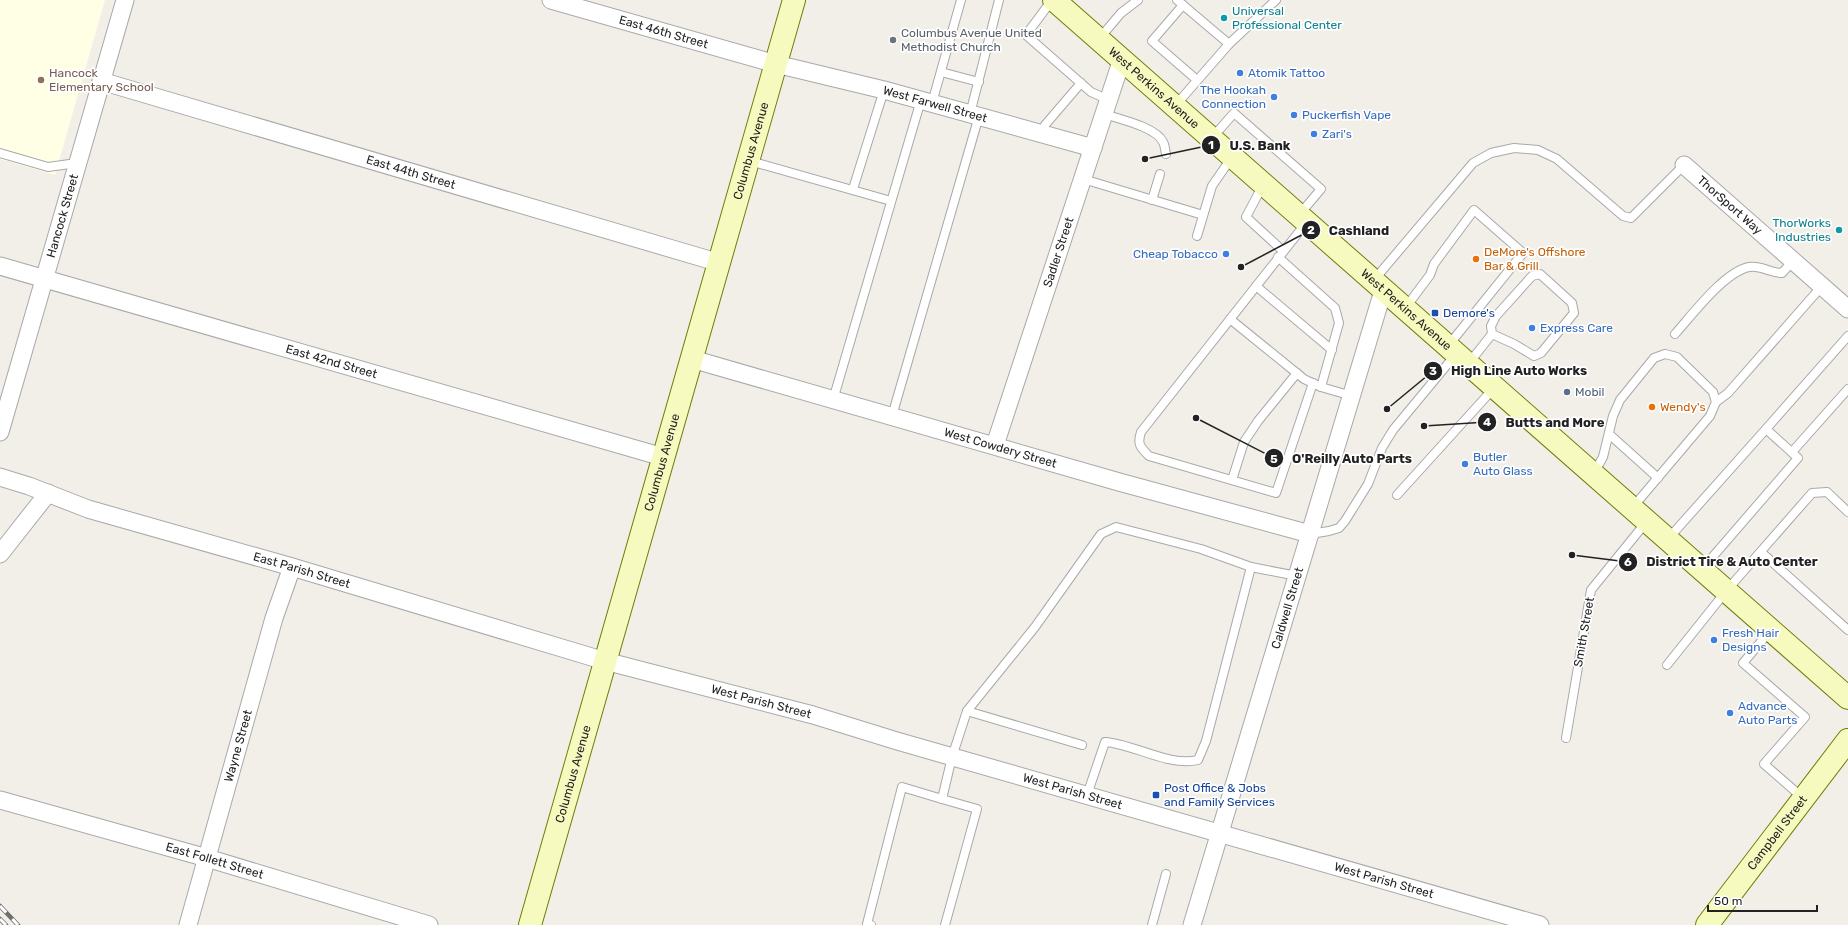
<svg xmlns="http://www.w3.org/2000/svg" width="1848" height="925" viewBox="0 0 1848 925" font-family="Rubik,sans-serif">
<rect width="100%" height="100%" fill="#f2efe9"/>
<path fill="#ffffe5" d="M0,0H105L55,175L0,159Z"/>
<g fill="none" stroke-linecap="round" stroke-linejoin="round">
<g stroke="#a9a9a9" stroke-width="10">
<g id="lane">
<path d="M1052,0L1026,35L1091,92L1109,100"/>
<path d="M1177,0L1229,44"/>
<path d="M1183,5L1152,41L1197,80"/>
<path d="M1099,39L1121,13L1138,0"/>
<path d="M941,72L979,82"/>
<path d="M932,103L961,0"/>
<path d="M1175,106L1229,44L1276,0"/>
<path d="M970,114L999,0"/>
<path d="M1104,114C1119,119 1156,127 1163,142C1165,145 1165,150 1166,154"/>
<path d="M1041,133L1045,125L1081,83"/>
<path d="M1212,138L1234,113L1321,189L1299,215"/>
<path d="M0,153L48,167L77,163"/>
<path d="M750,161L891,201"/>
<path d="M1083,179L1203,215"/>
<path d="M1263,185L1246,217L1283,251"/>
<path d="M853,189L884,90"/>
<path d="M1152,200L1160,174"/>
<path d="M1306,223L1141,432C1137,444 1140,447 1149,456L1276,493L1313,383"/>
<path d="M1197,236L1212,186L1232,157"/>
<path d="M1278,257L1335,308L1339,323L1321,387"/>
<path d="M1374,280L1473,163L1491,153L1514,148L1538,150L1557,159L1623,216L1631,218L1684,165"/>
<path d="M1256,286L1332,350"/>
<path d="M1406,307L1430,275L1434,264L1474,210L1523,253L1448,346"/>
<path d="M1230,319L1304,379L1321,387L1352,396"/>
<path d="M1675,334C1692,315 1724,272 1749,267C1761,265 1770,273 1782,273L1793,261"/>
<path d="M1469,363L1492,334L1491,326L1496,316L1532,276L1540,274L1572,303L1574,313L1541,353L1534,356L1514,344L1492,334"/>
<path d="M833,400L921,100"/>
<path d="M1716,402L1728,393L1822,286"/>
<path d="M892,416L979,116"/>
<path d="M1766,429L1848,336"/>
<path d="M1609,434L1658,478"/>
<path d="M1792,452L1848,389"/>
<path d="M1594,473L1603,457L1613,416L1620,400L1654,358L1665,354L1677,357L1713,392L1716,402L1710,416L1633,507"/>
<path d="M1232,480L1244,442L1258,421L1297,373"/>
<path d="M1397,495L1494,388"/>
<path d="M1310,534L1329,531L1339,528L1345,521L1368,484L1382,448L1393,430L1456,354"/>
<path d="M1668,539L1766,429L1798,458L1703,568"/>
<path d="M1761,552L1848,630"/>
<path d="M1770,631L1743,663L1805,717L1764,764L1803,798"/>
<path d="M1667,665L1727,590L1812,493L1827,492L1848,512"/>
<path d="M967,711L1082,745"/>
<path d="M1566,738L1591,590L1647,521"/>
<path d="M1087,795L1105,742C1134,744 1169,767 1198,760L1206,741L1251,567"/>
<path d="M871,925L867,924L902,787L942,799"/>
<path d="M945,925L977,809L942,799L952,757L967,711L1035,627L1101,534L1116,527L1201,549L1251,567L1297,576"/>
<path d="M1152,925L1166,874"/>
</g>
</g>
<g stroke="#a9a9a9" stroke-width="19">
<g id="street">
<path id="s1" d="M551,0L776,64L884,90L1093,148"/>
<path id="s2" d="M101,81L720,263"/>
<path id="s3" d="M1684,165L1848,309"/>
<path id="s4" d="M0,266L663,457"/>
<path id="s5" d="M692,359L1119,482L1310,534"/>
<path id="s6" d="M0,432L125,0"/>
<path id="s7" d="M995,445L1122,59"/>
<path id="s8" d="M0,477L29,486L88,509L292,567L605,661L813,715L897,741L1540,925"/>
<path d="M0,554L48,493"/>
<path id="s9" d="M0,800L207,858L429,925"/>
<path id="s10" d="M188,925L274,618L292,567"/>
<path id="s11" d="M1192,925L1383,291"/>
</g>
</g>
<g stroke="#707d05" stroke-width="24">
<g id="secondary">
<path id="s12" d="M1054,0L1848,698"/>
<path id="s13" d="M530,925L794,0"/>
<path id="s14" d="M1707,925L1848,740"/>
</g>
</g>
<use href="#lane" stroke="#fff" stroke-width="8"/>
<use href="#street" stroke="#fff" stroke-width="17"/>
<use href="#secondary" stroke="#f7fabf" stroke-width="22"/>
<g stroke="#707070" stroke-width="4.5">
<g id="rail">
<path d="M0,906L18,925"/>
<path d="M0,919L6,925"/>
</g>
</g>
<use href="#rail" stroke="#fff" stroke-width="3" stroke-dasharray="9" stroke-linecap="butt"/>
</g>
<g fill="#0f9aa8" stroke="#fff" stroke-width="1.5">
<circle cx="1224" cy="18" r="4"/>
<circle cx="1839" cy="230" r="4"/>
</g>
<circle fill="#6b7280" stroke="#fff" stroke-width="1.5" cx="893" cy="40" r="4"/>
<g fill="#3f7fe0" stroke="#fff" stroke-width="1.5">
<circle cx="1240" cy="73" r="4"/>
<circle cx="1274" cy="97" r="4"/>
<circle cx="1294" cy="115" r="4"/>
<circle cx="1314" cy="134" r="4"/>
<circle cx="1226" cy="254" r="4"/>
<circle cx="1532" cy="328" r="4"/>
<circle cx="1465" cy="464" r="4"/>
<circle cx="1714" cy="640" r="4"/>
<circle cx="1730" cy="713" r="4"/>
</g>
<circle fill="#8d6e63" stroke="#fff" stroke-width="1.5" cx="41" cy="80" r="4"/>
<g fill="#e8710a" stroke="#fff" stroke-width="1.5">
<circle cx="1476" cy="259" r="4"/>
<circle cx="1652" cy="407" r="4"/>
</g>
<g fill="#1a4fb4" stroke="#fff" stroke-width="1.5">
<rect x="1431" y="309" width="8" height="8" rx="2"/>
<rect x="1152" y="791" width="8" height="8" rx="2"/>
</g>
<circle fill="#5c6f8a" stroke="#fff" stroke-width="1.5" cx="1567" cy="392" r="4"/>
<g text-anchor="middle" stroke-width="3.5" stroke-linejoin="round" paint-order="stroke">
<g font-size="12" fill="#0d838f" stroke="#fff" text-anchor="start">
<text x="1232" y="15">Universal<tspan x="1232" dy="14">Professional Center</tspan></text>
<text x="1831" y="227" text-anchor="end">ThorWorks<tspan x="1831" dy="14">Industries</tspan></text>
</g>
<g font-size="12" fill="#222" stroke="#fff">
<text dy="4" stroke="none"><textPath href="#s1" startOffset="117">East 46th Street</textPath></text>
<text dy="4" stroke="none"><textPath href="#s12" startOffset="133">West Perkins Avenue</textPath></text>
<text dy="4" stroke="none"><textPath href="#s1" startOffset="398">West Farwell Street</textPath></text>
<text dy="4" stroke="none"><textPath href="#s13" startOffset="805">Columbus Avenue</textPath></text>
<text dy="4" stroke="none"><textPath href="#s2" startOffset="323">East 44th Street</textPath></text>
<text dy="4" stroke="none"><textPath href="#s3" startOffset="61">ThorSport Way</textPath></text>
<text dy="4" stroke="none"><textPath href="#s6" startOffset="225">Hancock Street</textPath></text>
<text dy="4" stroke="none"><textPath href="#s7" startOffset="203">Sadler Street</textPath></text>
<text dy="4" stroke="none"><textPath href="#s12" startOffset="469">West Perkins Avenue</textPath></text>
<text dy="4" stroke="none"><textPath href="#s4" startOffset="345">East 42nd Street</textPath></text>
<text dy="4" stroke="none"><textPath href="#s5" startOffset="321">West Cowdery Street</textPath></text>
<text dy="4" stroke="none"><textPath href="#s13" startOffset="481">Columbus Avenue</textPath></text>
<text dy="4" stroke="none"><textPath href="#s8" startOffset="316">East Parish Street</textPath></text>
<text dy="4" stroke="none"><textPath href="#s11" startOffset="331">Caldwell Street</textPath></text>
<text transform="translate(1584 632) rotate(-80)" y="4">Smith Street</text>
<text dy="4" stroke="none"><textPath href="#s8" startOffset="794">West Parish Street</textPath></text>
<text dy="4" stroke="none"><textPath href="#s10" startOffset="186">Wayne Street</textPath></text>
<text dy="4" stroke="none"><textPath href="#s13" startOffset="157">Columbus Avenue</textPath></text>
<text dy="4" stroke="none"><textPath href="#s8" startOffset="1118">West Parish Street</textPath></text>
<text dy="4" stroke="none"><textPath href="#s14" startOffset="116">Campbell Street</textPath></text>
<text dy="4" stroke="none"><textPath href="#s9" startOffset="223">East Follett Street</textPath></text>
<text dy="4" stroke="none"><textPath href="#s8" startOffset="1442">West Parish Street</textPath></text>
</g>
<g font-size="12" fill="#5b616d" stroke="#fff" text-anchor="start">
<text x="901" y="37">Columbus Avenue United<tspan x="901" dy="14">Methodist Church</tspan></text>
</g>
<g font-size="12" fill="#785e54" stroke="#fff" text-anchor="start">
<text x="49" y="77">Hancock<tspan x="49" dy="14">Elementary School</tspan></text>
</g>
<g font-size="12" fill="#366cbe" stroke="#fff" text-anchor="start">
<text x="1248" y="77">Atomik Tattoo</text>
<text x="1266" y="94" text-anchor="end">The Hookah<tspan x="1266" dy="14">Connection</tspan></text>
<text x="1302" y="119">Puckerfish Vape</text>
<text x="1322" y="138">Zari's</text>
<text x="1218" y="258" text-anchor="end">Cheap Tobacco</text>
<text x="1540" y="332">Express Care</text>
<text x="1473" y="461">Butler<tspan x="1473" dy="14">Auto Glass</tspan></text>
<text x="1722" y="637">Fresh Hair<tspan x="1722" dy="14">Designs</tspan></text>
<text x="1738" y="710">Advance<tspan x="1738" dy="14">Auto Parts</tspan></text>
</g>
<g font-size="12" fill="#c56008" stroke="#fff" text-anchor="start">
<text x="1484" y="256">DeMore's Offshore<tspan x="1484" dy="14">Bar &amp; Grill</tspan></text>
<text x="1660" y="411">Wendy's</text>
</g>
<g font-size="12" fill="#164399" stroke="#fff" text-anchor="start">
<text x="1443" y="317">Demore's</text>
<text x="1164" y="792">Post Office &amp; Jobs<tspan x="1164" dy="14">and Family Services</tspan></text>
</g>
<g font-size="12" fill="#4e5e75" stroke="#fff" text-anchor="start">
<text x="1575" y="396">Mobil</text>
</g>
</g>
<path fill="none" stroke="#222" stroke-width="1.5" d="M1145 159L1211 145M1241 267L1311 230M1387 409L1433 371M1424 426L1487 422M1196 418L1274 458M1572 555L1628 562"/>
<g fill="#222" stroke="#fff" stroke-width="1.5">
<circle cx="1145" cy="159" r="4"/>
<circle cx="1241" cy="267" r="4"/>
<circle cx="1387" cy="409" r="4"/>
<circle cx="1424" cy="426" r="4"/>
<circle cx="1196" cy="418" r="4"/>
<circle cx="1572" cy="555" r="4"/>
<circle cx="1211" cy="145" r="10"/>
<circle cx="1311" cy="230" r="10"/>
<circle cx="1433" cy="371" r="10"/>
<circle cx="1487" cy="422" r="10"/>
<circle cx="1274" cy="458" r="10"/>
<circle cx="1628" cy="562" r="10"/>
</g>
<g font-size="12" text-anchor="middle" font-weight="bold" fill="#fff">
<text x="1211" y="149">1</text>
<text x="1311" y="234">2</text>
<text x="1433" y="375">3</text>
<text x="1487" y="426">4</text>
<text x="1274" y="463">5</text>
<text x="1628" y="566">6</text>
</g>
<g font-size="13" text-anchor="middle" font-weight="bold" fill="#222" stroke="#fff" stroke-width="3.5" stroke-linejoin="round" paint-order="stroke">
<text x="1260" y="150">U.S. Bank</text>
<text x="1359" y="235">Cashland</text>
<text x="1519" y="375">High Line Auto Works</text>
<text x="1555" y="427">Butts and More</text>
<text x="1352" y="463">O'Reilly Auto Parts</text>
<text x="1732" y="566">District Tire &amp; Auto Center</text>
</g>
<path d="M1708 905v6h109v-6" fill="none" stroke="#222222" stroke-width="2"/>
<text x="1714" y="905" font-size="12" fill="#222222" stroke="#ffffff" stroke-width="3" paint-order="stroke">50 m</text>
</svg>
